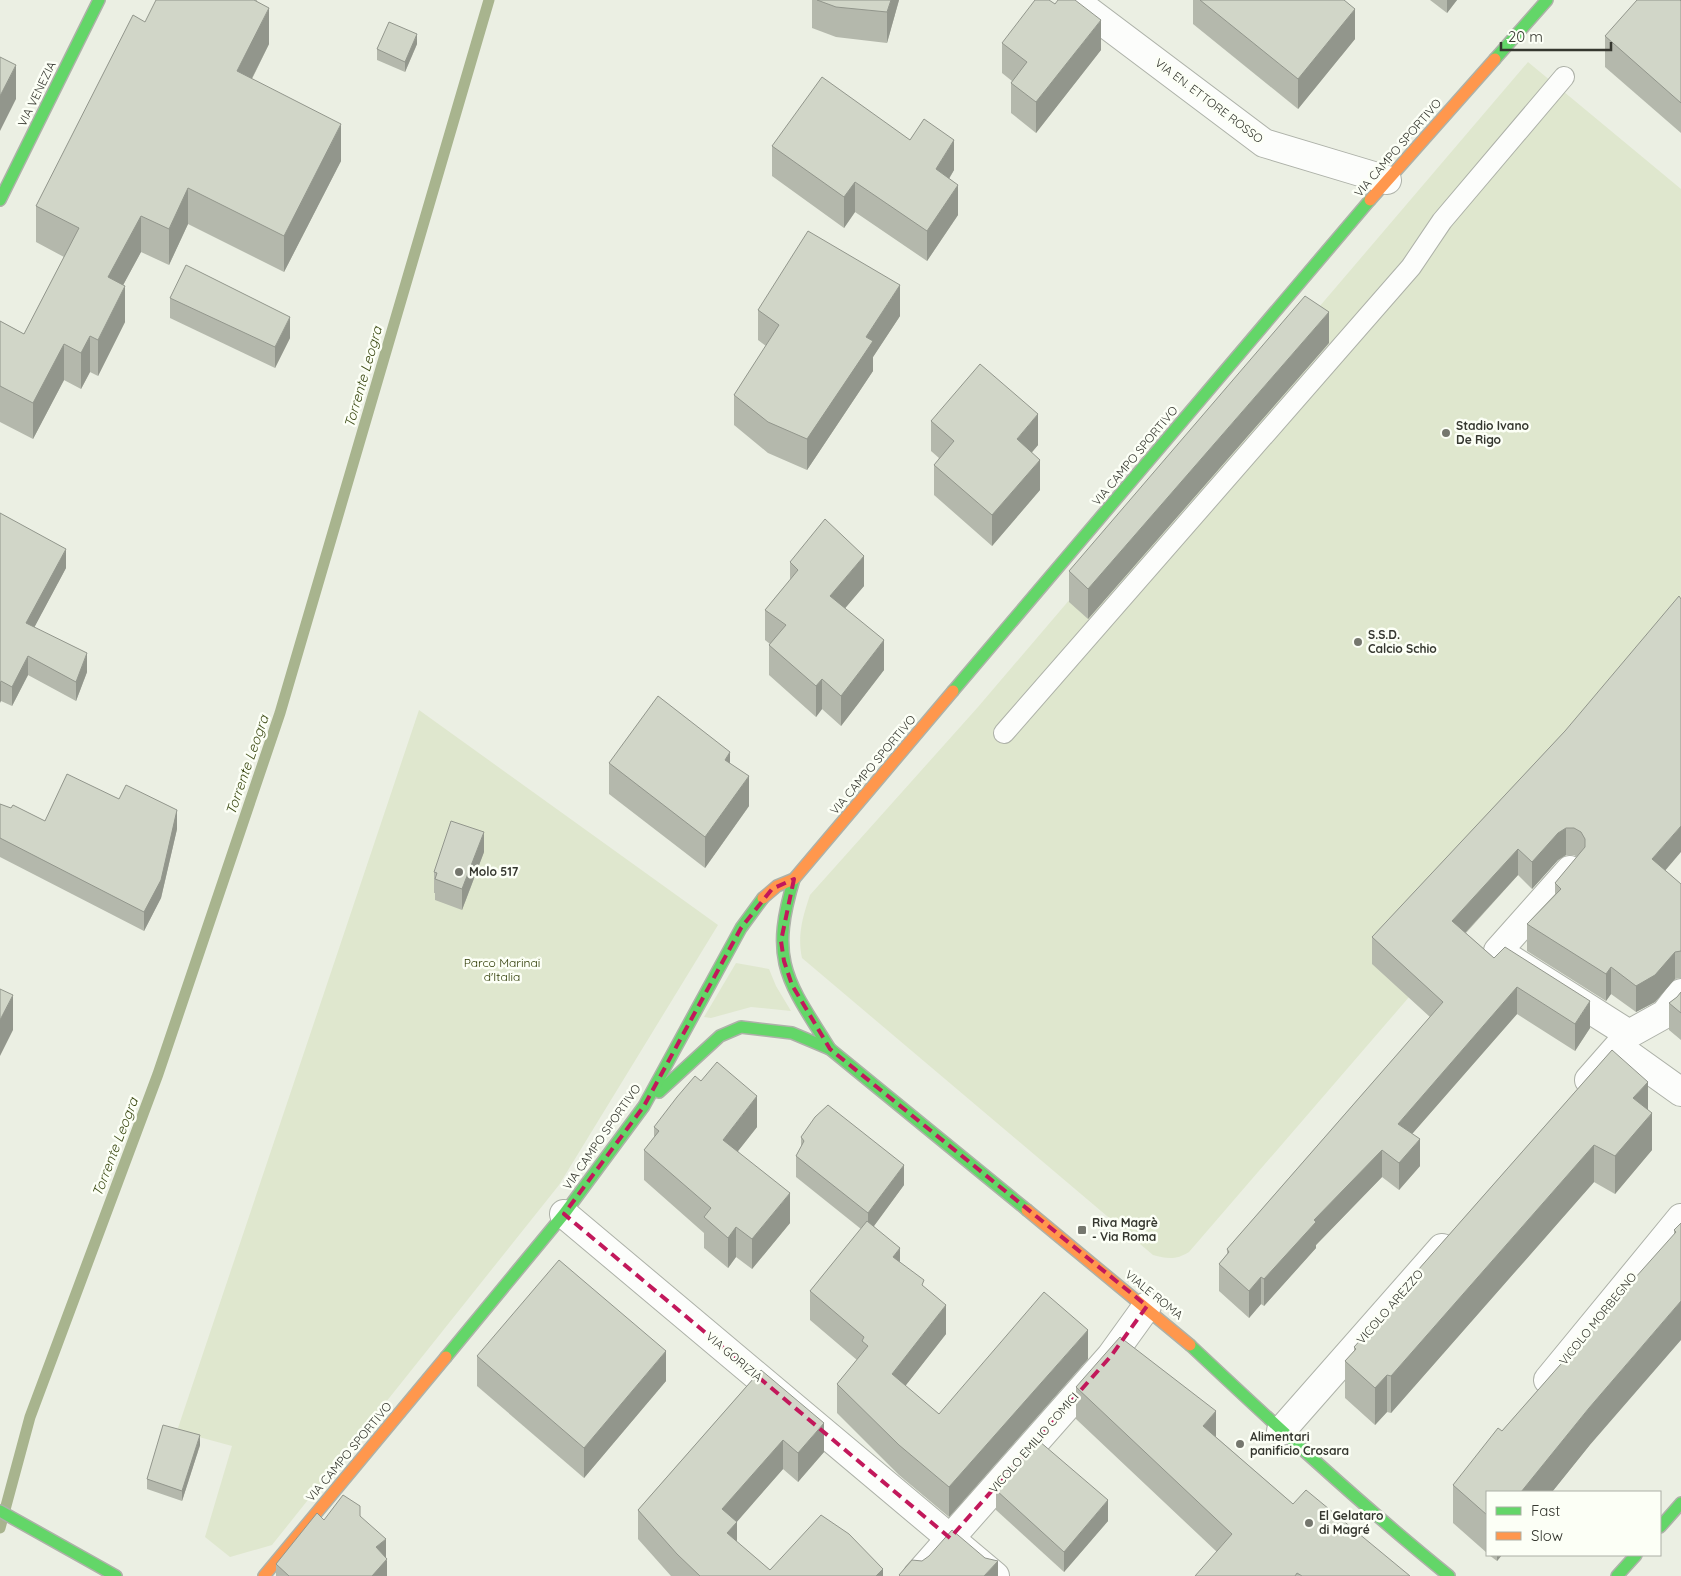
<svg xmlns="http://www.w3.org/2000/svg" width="1681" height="1576" viewBox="0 0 1681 1576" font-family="Quicksand,sans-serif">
<rect width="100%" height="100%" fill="#ebefe3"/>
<g fill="#dfe7ce">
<path d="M1528,62L1681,189V682L1189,1252C1176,1260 1168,1259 1153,1255L802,958C797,935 803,916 810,895L978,707Z"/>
<path d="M419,710L718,925L559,1185L272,1545L230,1557L205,1537L232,1446L177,1431Z"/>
<path d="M736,963L769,969L776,986L791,1011L751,1007L711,1018L704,1017Z"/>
</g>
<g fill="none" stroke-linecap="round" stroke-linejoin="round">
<path stroke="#a8b48e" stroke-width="11" d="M0,1528L30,1417L158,1074L280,713L489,0"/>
<g stroke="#adb1a8" stroke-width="22">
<path id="lane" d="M1004,733L1411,267L1442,221L1564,77"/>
</g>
<g stroke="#adb1a8" stroke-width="30">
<g id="street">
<path d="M1074,0L1264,143L1387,180"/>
<path d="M1570,870L1498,951L1629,1034L1665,1014L1681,993"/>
<path d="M1589,1080L1618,1047L1681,1092"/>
<path d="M564,1214L995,1576"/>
<path d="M1548,1380L1681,1218"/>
<path d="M1281,1431L1442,1248"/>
<path d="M917,1576L1111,1356L1147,1306"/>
</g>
</g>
<g stroke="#adb1a8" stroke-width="14">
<g id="fast">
<path d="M1495,59L1547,0"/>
<path d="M0,200L99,0"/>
<path d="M953,691L1370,200"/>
<path d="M794,879C769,962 787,980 830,1049"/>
<path d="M659,1092L720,1036L741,1027L792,1033L830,1049L1027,1210"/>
<path d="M1190,1345C1274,1424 1359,1503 1449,1576"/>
<path d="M446,1357L564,1214L644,1106L741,928L763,898"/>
<path d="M0,1511L116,1576"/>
<path d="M1660,1527L1681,1503"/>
<path d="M1617,1576L1636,1555"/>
</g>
</g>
<g stroke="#adb1a8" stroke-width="14">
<g id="slow">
<path d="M1370,200L1495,59"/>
<path d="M763,898L777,886L794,879L953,691"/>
<path d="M1027,1210L1190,1345"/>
<path d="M264,1576L446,1357"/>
</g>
</g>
<use href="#lane" stroke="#fcfdfb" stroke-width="20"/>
<use href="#street" stroke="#fcfdfb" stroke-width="28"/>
<use href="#fast" stroke="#63d668" stroke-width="11"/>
<use href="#slow" stroke="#ff974d" stroke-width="11"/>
</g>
<g fill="#b4b8ac">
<path d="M257,0V1L269,44L252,79L341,161L284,272L188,224L169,265L141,252L123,285L125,322L98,376L90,372L81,389L64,380L33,439L0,422V321L24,334L64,257L36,242V206L145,22Z"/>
<path d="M812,0H899L887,43L836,37L812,28Z"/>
<path d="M1193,0H1344L1355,39L1298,109L1193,24Z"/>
<path d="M1430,0H1457L1447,13Z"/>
<path d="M1681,1V133L1605,67V36Z"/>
<path d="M1002,43L1101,50L1036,133L1011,113V83L1012,81L1002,73Z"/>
<path d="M417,44L405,72L377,60V49Z"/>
<path d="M910,140L954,170L949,179L958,215L927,261L855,212L844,228L772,176V146Z"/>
<path d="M170,298L290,338L275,368L170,318Z"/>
<path d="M758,310L900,316L873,357V371L807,470L768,453L734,425V395L766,346L758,340Z"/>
<path d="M1329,343L1088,619L1069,602V571Z"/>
<path d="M931,421L1038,445L1032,452L1040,490L992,546L934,495V465L939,458L931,451Z"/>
<path d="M0,513L66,568L34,627L87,672L76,701L28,675L12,706L1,701Z"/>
<path d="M790,562L864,586L845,608L884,670L841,726L822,709L816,717L769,675V645L770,644L765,640V610L790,580Z"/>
<path d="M1565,731L1665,870L1681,884V978L1675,979L1655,1002L1636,1012L1611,994L1606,1001L1527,951V924L1555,894V883L1577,857L1574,855H1566L1558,860L1532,889L1518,875L1466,933L1494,958L1590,1028L1575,1051L1517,1014L1412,1134L1420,1166L1399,1190L1382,1177L1316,1245V1248L1264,1306L1261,1304L1249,1318L1219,1291V1264L1227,1254V1249L1430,1017L1372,964V937Z"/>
<path d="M609,763H730L749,806L705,868L609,794Z"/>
<path d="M0,804L45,821L177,829L161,898L144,931L0,857Z"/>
<path d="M484,852L462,910L435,900V893H434V872Z"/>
<path d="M1681,992V1040L1669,1030V1003L1677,997Z"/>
<path d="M1612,1050L1648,1110L1652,1150L1615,1194L1594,1182L1391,1413L1387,1412L1375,1425L1345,1398V1361L1354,1351V1347L1418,1278V1270Z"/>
<path d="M654,1127H757L738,1151L790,1223L752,1269L736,1257L728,1268L704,1248V1233L644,1180V1150L654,1138Z"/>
<path d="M801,1137L904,1185L874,1226L900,1262L924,1287L946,1334L905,1386L939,1414L1088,1359L949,1517L899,1475L837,1413V1384L857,1360L810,1320V1291L861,1229L796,1177V1156L801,1147Z"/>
<path d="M1681,1223L1589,1446L1552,1492H1487V1553L1453,1523V1485L1502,1431L1610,1308V1306L1674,1235V1230Z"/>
<path d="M477,1356L666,1381L584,1478L477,1386Z"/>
<path d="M761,1370L824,1452L798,1482L783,1469L736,1522L737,1542L770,1570L883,1576H671L638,1539V1510Z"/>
<path d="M1076,1387L1216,1437L1293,1504L1410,1576H1195L1217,1552L1076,1419Z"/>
<path d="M200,1445L182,1501L147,1489V1479Z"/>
<path d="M996,1490L1108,1521L1064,1572L996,1510Z"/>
<path d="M360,1516L386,1557L387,1576H276V1564L324,1520Z"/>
<path d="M1489,1555H1502L1497,1561Z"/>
</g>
<g fill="#92968c">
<path d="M891,0H899L887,43V12Z"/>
<path d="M1447,0H1457L1447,13Z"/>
<path d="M269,8V44L237,108V71Z"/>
<path d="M1355,9V39L1298,109V79Z"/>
<path d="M1101,20V50L1036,133V102Z"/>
<path d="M417,34V44L405,72V62Z"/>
<path d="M16,65V99L0,131V96Z"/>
<path d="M341,124V161L284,272V236Z"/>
<path d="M954,140V170L936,200V169Z"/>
<path d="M855,182V212L844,228V197Z"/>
<path d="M958,185V215L927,261V231Z"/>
<path d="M188,188V224L169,265V229Z"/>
<path d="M141,216V252L108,313V277Z"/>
<path d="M900,285V316L873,357V371L807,470V439L866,337Z"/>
<path d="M125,286V322L98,376V340Z"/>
<path d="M1329,312V343L1088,619V589Z"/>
<path d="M290,317V338L275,368V347Z"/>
<path d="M90,336V372L81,389V353Z"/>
<path d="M64,344V380L33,439V403Z"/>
<path d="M1038,414V445L1017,470V439Z"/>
<path d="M1040,460V490L992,546V515Z"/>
<path d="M66,549V568L26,643V623Z"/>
<path d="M864,556V586L830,626V596Z"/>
<path d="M884,640V670L841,726V696Z"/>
<path d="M87,653V672L76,701V682Z"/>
<path d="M28,656V675L12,706V687Z"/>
<path d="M822,679V709L816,717V686Z"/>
<path d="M1,681V701L0,703V684Z"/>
<path d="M730,752V782L725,760Z"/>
<path d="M749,776V806L705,868V837Z"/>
<path d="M177,810V829L161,898L144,931V912Z"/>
<path d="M1681,826V852L1652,886V859Z"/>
<path d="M1566,828V855L1558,860L1532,889V862L1558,833Z"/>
<path d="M484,832V852L462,910V889Z"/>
<path d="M1518,849V875L1452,947V921Z"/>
<path d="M1675,952V979L1655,1002L1636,1012V986Z"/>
<path d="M1611,967V994L1606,1001V974Z"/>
<path d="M1517,987V1014L1398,1150V1124Z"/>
<path d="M13,995V1030L0,1056V1020Z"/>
<path d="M1590,1001V1028L1575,1051V1024Z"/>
<path d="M1648,1082V1118L1652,1113V1150L1615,1194V1156L1633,1098Z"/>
<path d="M757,1096V1127L723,1170V1140Z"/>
<path d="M1420,1139V1166L1399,1190V1163Z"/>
<path d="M1594,1145V1182L1391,1413V1376Z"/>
<path d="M1382,1150V1177L1316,1245V1248L1264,1306V1279L1314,1220Z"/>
<path d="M904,1165V1185L868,1234V1213Z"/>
<path d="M790,1193V1223L752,1269V1239Z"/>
<path d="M736,1227V1257L728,1268V1238Z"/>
<path d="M900,1248V1277L893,1257Z"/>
<path d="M1261,1277V1304L1249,1318V1291Z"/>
<path d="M1681,1301V1340L1589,1446L1552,1492H1521L1589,1408Z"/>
<path d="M946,1305V1334L892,1403V1374Z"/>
<path d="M1088,1330V1359L949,1517V1487Z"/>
<path d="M666,1351V1381L584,1478V1448Z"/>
<path d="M1387,1375V1412L1375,1425V1388Z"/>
<path d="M1216,1411V1444L1203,1426Z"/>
<path d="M824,1423V1452L798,1482V1453Z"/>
<path d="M200,1435V1445L182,1501V1491Z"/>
<path d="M783,1440V1469L722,1539V1509Z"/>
<path d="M1108,1500V1521L1064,1572V1552Z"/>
<path d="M737,1522V1552L727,1533Z"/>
<path d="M386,1539V1561L387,1559V1576H372L376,1547Z"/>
<path d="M1497,1555H1502L1497,1561Z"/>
<path d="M998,1561V1576H984Z"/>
<path d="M883,1569V1576H876Z"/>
</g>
<g fill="#d1d6c8" stroke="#92968c">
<path d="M156,0H254L269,8L237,71L341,124L284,236L188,188L169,229L141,216L108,277L125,286L98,340L90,336L81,353L64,344L33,403L0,386V321L24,334L79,228L36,206L133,15L145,22Z"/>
<path d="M817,0H891L887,12L836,7Z"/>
<path d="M1035,0H1049L1055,4L1058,0H1075L1101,20L1036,102L1011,83L1027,62L1002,43Z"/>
<path d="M1200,0H1344L1355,9L1298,79Z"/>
<path d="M1637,0H1680L1681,1V103L1605,36Z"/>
<path d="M389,22L417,34L405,62L377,49Z"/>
<path d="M0,57L16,65L0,96Z"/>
<path d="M822,77L910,140L924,119L954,140L936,169L958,185L927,231L855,182L844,197L772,146Z"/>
<path d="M808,231L900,285L866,337L873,341L807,439L768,422L734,395L779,325L758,310Z"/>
<path d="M186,265L290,317L275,347L170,298Z"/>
<path d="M1305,296L1329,312L1088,589L1069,571Z"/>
<path d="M980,364L1038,414L1017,439L1040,460L992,515L934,465L954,441L931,421Z"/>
<path d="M0,513L66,549L26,623L87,653L76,682L28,656L12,687L1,681L0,684Z"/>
<path d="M825,519L864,556L830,596L884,640L841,696L822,679L816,686L769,645L786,625L765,610L798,570L790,562Z"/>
<path d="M1679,596L1681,599V826L1652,859L1681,884V951L1675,952L1655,975L1636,986L1611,967L1606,974L1527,924L1561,889L1555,883L1585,847V839L1581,832L1574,828H1566L1558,833L1532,862L1518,849L1452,921L1494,958L1505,947L1590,1001L1575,1024L1517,987L1398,1124L1420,1139L1399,1163L1382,1150L1314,1220L1316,1222L1264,1279L1261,1277L1249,1291L1219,1264L1229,1252L1227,1249L1443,1002L1372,937L1565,731Z"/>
<path d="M658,696L730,752L725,760L749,776L705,837L609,763Z"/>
<path d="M67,774L119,799L126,785L177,810L161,880L144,912L0,838V804L11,808L13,805L45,821Z"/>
<path d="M451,821L484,832L462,889L435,879L437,873L434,872Z"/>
<path d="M0,989L13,995L0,1020Z"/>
<path d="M1681,992V1013L1669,1003L1677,997Z"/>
<path d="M1612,1050L1648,1082L1633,1098L1652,1113L1615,1156L1594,1145L1391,1376L1387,1375L1375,1388L1345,1361L1356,1349L1354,1347L1421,1274L1418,1270Z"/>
<path d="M717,1062L757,1096L723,1140L790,1193L752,1239L736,1227L728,1238L704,1217L711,1208L644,1150L659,1131L654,1127L677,1097L695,1076L701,1081Z"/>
<path d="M828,1105L904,1165L868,1213L796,1156L804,1141L801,1137L815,1117Z"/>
<path d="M867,1221L900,1248L893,1257L924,1280L922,1285L946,1305L892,1374L939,1414L1044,1292L1088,1330L949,1487L899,1445L837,1384L868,1346L862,1341L864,1337L810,1291Z"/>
<path d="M1681,1223V1301L1589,1408L1521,1492H1487V1515L1453,1485L1498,1428L1502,1431L1611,1307L1610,1306L1676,1232L1674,1230Z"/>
<path d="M559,1260L666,1351L584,1448L477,1356Z"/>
<path d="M1120,1337L1216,1411L1203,1426L1293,1504L1306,1490L1410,1576H1302L1297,1573L1295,1576H1195L1232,1534L1076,1387Z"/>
<path d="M761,1370L824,1423L798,1453L783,1440L722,1509L737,1522L727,1533L770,1570L821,1515L849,1534L883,1569L876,1576H700L677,1554L638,1510Z"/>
<path d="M163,1425L200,1435L182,1491L147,1479Z"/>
<path d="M1039,1441L1108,1500L1064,1552L996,1490Z"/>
<path d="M343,1495L360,1506V1516L386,1539L376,1547L387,1559L372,1576H289L276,1564L317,1513L324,1520Z"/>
<path d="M952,1530L985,1558L998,1561L984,1576H900L899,1575L912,1560L922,1561L929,1556Z"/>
</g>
<path fill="none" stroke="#c2185b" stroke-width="4" stroke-dasharray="10 6" stroke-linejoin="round" d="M794,879L781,941L784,961L792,985L830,1049L1147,1306L1111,1356L950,1538L564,1214L644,1106L741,928L772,889Z"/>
<g fill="#75776e" stroke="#fcfff6" stroke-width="2">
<circle cx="1446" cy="433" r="5"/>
<circle cx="1358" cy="642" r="5"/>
<circle cx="459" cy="872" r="5"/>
<rect x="1077" y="1225" width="10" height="10" rx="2.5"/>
<circle cx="1240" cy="1444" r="5"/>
<circle cx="1309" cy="1523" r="5"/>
</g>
<g text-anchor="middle" stroke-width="5" stroke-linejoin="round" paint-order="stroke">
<g font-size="12" fill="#35372f" stroke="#fcfff6">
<text transform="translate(37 94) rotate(-64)" y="4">VIA VENEZIA</text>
<text transform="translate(1209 101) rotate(37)" y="4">VIA EN. ETTORE ROSSO</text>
<text transform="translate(1398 148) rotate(-49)" y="4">VIA CAMPO SPORTIVO</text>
<text transform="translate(1135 456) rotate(-50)" y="4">VIA CAMPO SPORTIVO</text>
<text transform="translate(873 765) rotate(-50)" y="4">VIA CAMPO SPORTIVO</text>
<text transform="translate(602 1137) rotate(-55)" y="4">VIA CAMPO SPORTIVO</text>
<text transform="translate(1154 1295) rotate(39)" y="4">VIALE ROMA</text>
<text transform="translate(1390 1307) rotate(-49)" y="4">VICOLO AREZZO</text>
<text transform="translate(1598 1319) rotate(-51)" y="4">VICOLO MORBEGNO</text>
<text transform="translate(734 1357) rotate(40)" y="4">VIA GORIZIA</text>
<text transform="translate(1034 1443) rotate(-49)" y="4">VICOLO EMILIO COMICI</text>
<text transform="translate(349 1452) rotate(-50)" y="4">VIA CAMPO SPORTIVO</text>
</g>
<g font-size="12" font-weight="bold" fill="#35372f" stroke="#fcfff6" text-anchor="start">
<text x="1456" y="430">Stadio Ivano<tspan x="1456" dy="14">De Rigo</tspan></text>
<text x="1368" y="639">S.S.D.<tspan x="1368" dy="14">Calcio Schio</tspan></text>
<text x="469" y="876">Molo 517</text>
<text x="1092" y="1227">Riva Magrè<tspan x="1092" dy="14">- Via Roma</tspan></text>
<text x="1250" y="1441">Alimentari<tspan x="1250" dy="14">panificio Crosara</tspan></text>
<text x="1319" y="1520">El Gelataro<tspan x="1319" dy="14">di Magré</tspan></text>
</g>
<g font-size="12" fill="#2b3800" stroke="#fcfff6">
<text x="502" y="967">Parco Marinai<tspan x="502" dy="14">d'Italia</tspan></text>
</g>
<g font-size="14" font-style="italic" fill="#3d4b15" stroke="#fcfff6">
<text transform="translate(363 377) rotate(-74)" y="5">Torrente Leogra</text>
<text transform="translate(247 765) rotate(-71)" y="5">Torrente Leogra</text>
<text transform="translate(115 1147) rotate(-69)" y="5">Torrente Leogra</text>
</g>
</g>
<rect x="1486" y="1491" width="175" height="65" fill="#fcfff6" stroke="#acafa6"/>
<rect x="1496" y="1507" width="25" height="8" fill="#63d668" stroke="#acafa6"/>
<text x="1531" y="1516" font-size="15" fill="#35372f">Fast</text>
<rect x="1496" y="1532" width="25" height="8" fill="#ff974d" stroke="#acafa6"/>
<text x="1531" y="1541" font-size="15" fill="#35372f">Slow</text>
<path d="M1501 42v8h110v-8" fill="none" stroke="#35372f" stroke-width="2.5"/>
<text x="1508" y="42" font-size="15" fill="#35372f" stroke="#fcfff6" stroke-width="4" paint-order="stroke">20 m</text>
</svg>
